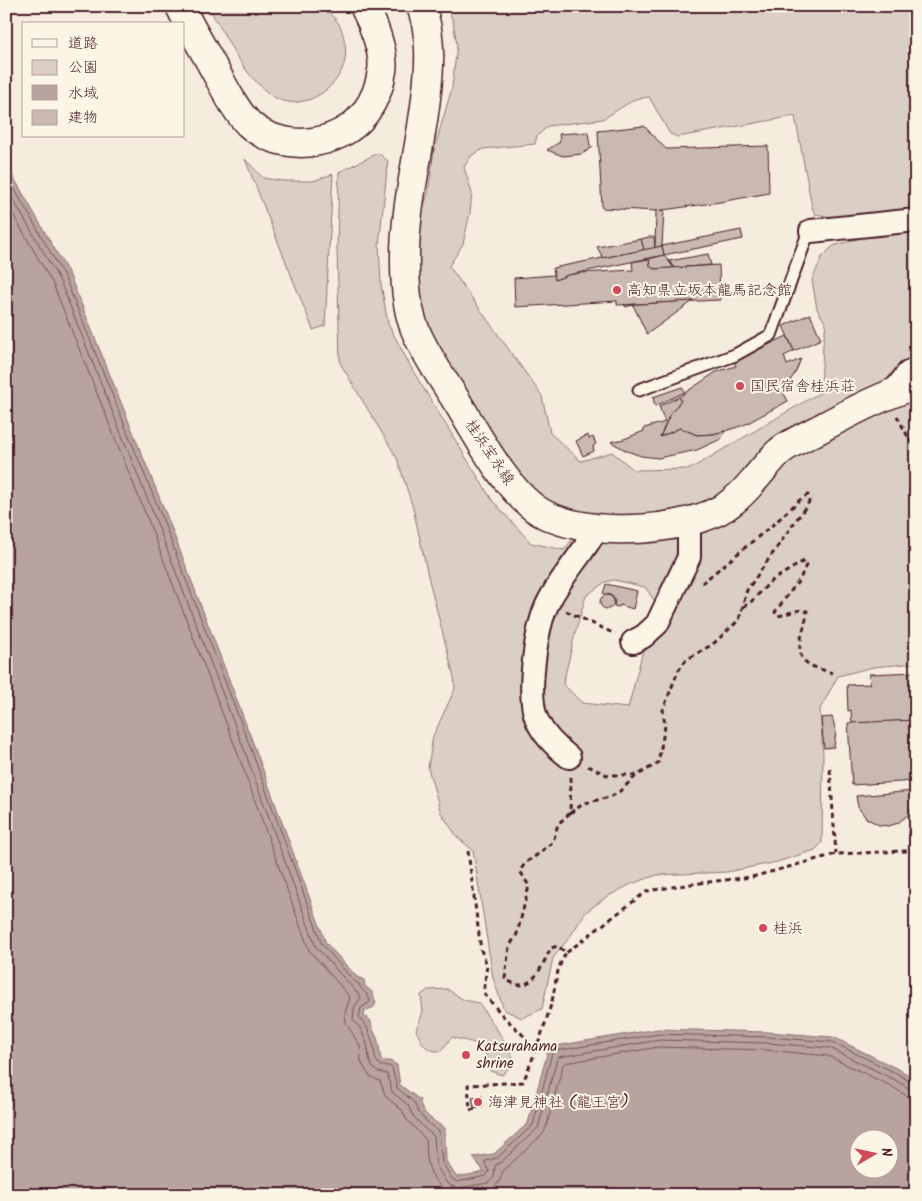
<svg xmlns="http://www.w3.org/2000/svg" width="922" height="1201" viewBox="0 0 922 1201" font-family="Kalam,'Klee One',sans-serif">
<rect width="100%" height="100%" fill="#f5ecde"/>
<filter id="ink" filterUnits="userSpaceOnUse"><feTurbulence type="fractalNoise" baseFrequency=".02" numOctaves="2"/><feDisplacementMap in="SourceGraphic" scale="10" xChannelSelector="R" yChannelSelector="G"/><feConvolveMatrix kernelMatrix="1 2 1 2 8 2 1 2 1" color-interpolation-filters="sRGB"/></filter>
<g filter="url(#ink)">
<g fill="#dbcec4" stroke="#927678" fill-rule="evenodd">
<path d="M213,6H322C328,12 336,18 340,26C344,35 347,50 345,60C339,91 298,115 271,95C242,74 227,38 209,8Z"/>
<path d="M446,6H916V663L873,667L838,676L820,709L823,755L822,843L815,850L777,862L727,872L657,875L631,884L605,898L586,912L569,938L553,958L542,1009L522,1018L504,1010L493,978L473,850L458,838L441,813L428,768L433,736L455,689L454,677L429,580L413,508L397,458L340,363L337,249L339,172L378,153L388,161L379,245L381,284L388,324L413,371L492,500L531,543L564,550L589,518L551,512L524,487L437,348L420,309L416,278L419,218L428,194L434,150L452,88L457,45L453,21ZM649,97L670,134L678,137L795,116L812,207L815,214L837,218L860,216V238L833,246L822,257L812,280L817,309L826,324L823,344L821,392L690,469L634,470L612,452L581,461L550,433L542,396L449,266L463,244L470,213L472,193L464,167L471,156L483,149L535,144L537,136L548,126L603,119L635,99ZM614,580L645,587L656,603L663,634L642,654L628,708L582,703L563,684L575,634L586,596L605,582Z"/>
<path d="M245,159L263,178L283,181H313L333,174L325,326L313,330Z"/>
<path d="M447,989L464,1000L479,1003L503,1039L513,1058L511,1066L502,1075L490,1071L488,1061L483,1047C473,1041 463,1041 452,1037L441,1051C425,1052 422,1043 416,1030L423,1012L421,995L428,990Z"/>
</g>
<path fill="#b8a39e" stroke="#8c6e70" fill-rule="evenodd" d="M6,164L70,276L168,519L255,748L326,943L357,977L364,980L365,986L372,992L376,1003L374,1007L365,1011L364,1016L371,1021C371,1029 376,1033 378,1041C380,1048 379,1055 382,1061H390L397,1065L400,1085L420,1100C420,1113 435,1122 445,1128L446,1161L455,1175L457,1177L484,1172L473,1157L494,1154L528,1123L549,1047L658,1029L768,1032L833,1037L900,1070L916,1079V1195H6ZM860,1138H890V1168H860Z"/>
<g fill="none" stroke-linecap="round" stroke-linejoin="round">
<g stroke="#765459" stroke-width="1">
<path d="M6,174L65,278L163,520L251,749L322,944L353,980L359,984C361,991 369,993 370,1002L361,1008L359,1017C361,1021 364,1023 366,1026C368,1031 371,1036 372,1041C376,1050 372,1059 381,1066H389L392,1068L397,1088L414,1102L418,1112L429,1124L439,1131L442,1162L452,1179L457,1182L486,1176L489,1171L485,1164V1161L497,1158L533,1125L552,1053L554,1051L659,1034L768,1037L832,1042L898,1074L912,1083H916"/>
<path d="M6,187L60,281L157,523L245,752L316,947L361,997L354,1008L353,1020L360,1028L367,1043L369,1058L372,1067L378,1072L387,1074L392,1092L408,1105L413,1116L425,1129L434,1136L436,1165L446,1182L451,1186L458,1188L488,1183L494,1177L495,1166L501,1162L538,1128L557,1059L559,1057L659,1040L768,1043L830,1048L895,1080L910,1089L916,1090"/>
<path d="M6,202L53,284L150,525L238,754L309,950L350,997L345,1013L346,1023L360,1046L361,1061L366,1071L371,1077L380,1081L386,1097L402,1110L407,1120L426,1140C427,1148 426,1157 428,1164C431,1176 441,1191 452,1195"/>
<path d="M462,1195L487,1191L494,1188L500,1180L503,1171L543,1134L546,1128L563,1065L565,1063L659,1047L767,1050L828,1056L891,1086L907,1096L916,1097"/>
</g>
</g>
<g fill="#cab9b1" stroke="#4a1f2b">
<path d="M644,126L666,149L768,146L769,193L720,202L656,211L602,208L598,131Z"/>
<path d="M588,132L590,146L593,147L582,154L563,156L547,150L560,142L559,134Z"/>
<path d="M664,210L662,246L655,248L656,211Z"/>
<path d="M741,230L743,239L664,255L662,246Z"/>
<path d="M649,237H654L655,248L644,250L641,239Z"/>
<path d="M641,239L644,250L603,258L597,247Z"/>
<path d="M662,246L664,255L568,275L555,280L553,268Z"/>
<path d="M708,254L711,265L674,268L669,261Z"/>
<path d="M664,255L674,268L654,269L650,266L649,259Z"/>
<path d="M649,259L650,266L654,269L719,265L720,300L617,305V301L515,307L514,278L554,275L555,280L568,275L581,273L633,270L632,262Z"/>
<path d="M693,301L647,334L633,305L626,307L624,305Z"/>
<path d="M810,314L821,339L794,351L783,326Z"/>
<path d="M787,336L794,351L784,356L787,365L801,359L795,373L783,392L788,401L744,425L725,431L713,434L697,435L680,428L660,437L669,416L681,400L679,397L716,372L736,366L734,361Z"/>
<path d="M682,387L685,392L655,406L653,397Z"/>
<path d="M679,397L681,400L669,416L660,437L680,428L697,435L713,434L725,431L721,439L697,450L658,458L641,456L627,451L611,442L624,439L644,431V428L665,422L659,406Z"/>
<path d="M588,435L589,439L593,437L596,444L593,446L594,451L583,456L576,441Z"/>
<path d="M606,584L637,591L633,609L620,605L619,607L614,606L615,600L612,596L608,594H603Z"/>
<circle cx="607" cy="602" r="7"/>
<path d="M916,672V720L852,724L851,710L848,711L847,685L870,684L869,674Z"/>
<path d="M832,717L836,731L834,747L824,748L821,718Z"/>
<path d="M916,720V781L852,785L848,723Z"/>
<path d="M914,791L915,796L912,808L909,814L898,823L889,826L879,825L866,818L858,807L856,796Z"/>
<path d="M482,1096L483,1106L474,1108L472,1098Z"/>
</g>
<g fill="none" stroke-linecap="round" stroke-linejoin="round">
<g stroke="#4a1f2b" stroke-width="15">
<path id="service" d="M639,390L735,355L771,335L806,239L811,231"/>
</g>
<g stroke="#4a1f2b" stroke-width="26">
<g id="minor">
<path d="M811,231L916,220"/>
<path d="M894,391L908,373L916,368"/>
<path d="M633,642L644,636L657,624L689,557V522"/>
<path d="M569,757C556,747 544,736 537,720C526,695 536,625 549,601C562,575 583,554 597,528"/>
</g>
</g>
<g stroke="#4a1f2b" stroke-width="31">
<g id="primary">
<path d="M180,6C190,28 203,48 214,69C225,88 234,109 249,124C281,153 339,148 365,113C374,101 380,86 382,71C385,53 373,23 364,6"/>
<path d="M421,6C432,36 430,67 426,98C420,152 404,207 405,262C405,285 407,313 417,334C428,359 445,382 459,405C479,438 511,499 546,515C586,534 648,532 690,521C719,514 735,503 754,480C763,470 770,460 780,451C793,441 809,435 823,427C853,411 883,395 916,385"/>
</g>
</g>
<g stroke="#4a1f2b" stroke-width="3" stroke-dasharray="5 4" stroke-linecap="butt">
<path d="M897,416L916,452"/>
<path d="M743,607L750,603L771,581L804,561L806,565L800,579L775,612L777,616C787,615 797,608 807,611C807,626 791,652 807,663C813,668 825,670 832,673"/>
<path d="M566,611L615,634"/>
<path d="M588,766L607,775H638L658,763L665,726L663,710L678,671L686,660L713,644L739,620L747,590L809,502L808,495L803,497L776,522L702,583"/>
<path d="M830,769L836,854"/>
<path d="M571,777L570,813L558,824L553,842L533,858L526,862L520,871L529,886L517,934L509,947L505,978C530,999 541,967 551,948L558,946L566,953L647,891L691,884L752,877L836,854L906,851L916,852"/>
<path d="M570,813L585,803L610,797L619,792L637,775"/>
<path d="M468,851L481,950L487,965L484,988L485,995L503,1016L525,1037L535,1053"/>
<path d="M475,1109L470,1110L468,1085L523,1082C534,1056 544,1029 552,1001C556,984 556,968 566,953"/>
</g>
<use href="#service" stroke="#fcf5e5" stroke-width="11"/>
<use href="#minor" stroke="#fcf5e5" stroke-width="22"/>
<use href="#primary" stroke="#fcf5e5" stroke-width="28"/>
</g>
</g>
<g fill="#d1495b" stroke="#fcf5e5" stroke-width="2">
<circle cx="617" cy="290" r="5"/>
<circle cx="740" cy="386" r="5"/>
<circle cx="763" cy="928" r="5"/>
<circle cx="466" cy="1055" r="5"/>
<circle cx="478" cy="1102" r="5"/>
</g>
<g text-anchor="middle" stroke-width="4" stroke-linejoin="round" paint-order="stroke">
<g font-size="15" fill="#4a1f2b" stroke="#fcf5e5" text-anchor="start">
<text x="627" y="295">高知県立坂本龍馬記念館</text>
<text x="750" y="391">国民宿舎桂浜荘</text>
<text x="773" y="933">桂浜</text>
<text x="476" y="1051">Katsurahama<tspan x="476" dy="17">shrine</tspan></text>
<text x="488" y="1107">海津見神社 (龍王宮)</text>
</g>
<g font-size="15" fill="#4a1f2b" stroke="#fcf5e5">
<text transform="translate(490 452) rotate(56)" y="5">桂浜宝永線</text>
</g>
</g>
<rect width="922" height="1201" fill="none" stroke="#fcf5e5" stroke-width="25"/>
<rect x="12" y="12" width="897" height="1176" fill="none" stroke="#4a1f2b" stroke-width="2" filter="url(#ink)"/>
<rect x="22" y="22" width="162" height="115" fill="#fcf5e5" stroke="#b59f9b"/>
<rect x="32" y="39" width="25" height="8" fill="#fcf5e5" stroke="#b59f9b"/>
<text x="68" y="48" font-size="15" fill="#4a1f2b">道路</text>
<rect x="32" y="60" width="25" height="15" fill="#dbcec4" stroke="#b59f9b"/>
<text x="68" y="72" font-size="15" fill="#4a1f2b">公園</text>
<rect x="32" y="85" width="25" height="15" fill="#b8a39e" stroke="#b59f9b"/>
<text x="68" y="98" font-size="15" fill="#4a1f2b">水域</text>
<rect x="32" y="110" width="25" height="15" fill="#cab9b1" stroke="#b59f9b"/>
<text x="68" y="122" font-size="15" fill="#4a1f2b">建物</text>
<g transform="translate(874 1154) rotate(81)"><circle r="24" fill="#fcf5e5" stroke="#b59f9b"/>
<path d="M0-4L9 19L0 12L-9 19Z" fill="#d1495b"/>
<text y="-8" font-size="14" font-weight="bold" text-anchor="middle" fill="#4a1f2b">N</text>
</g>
</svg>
